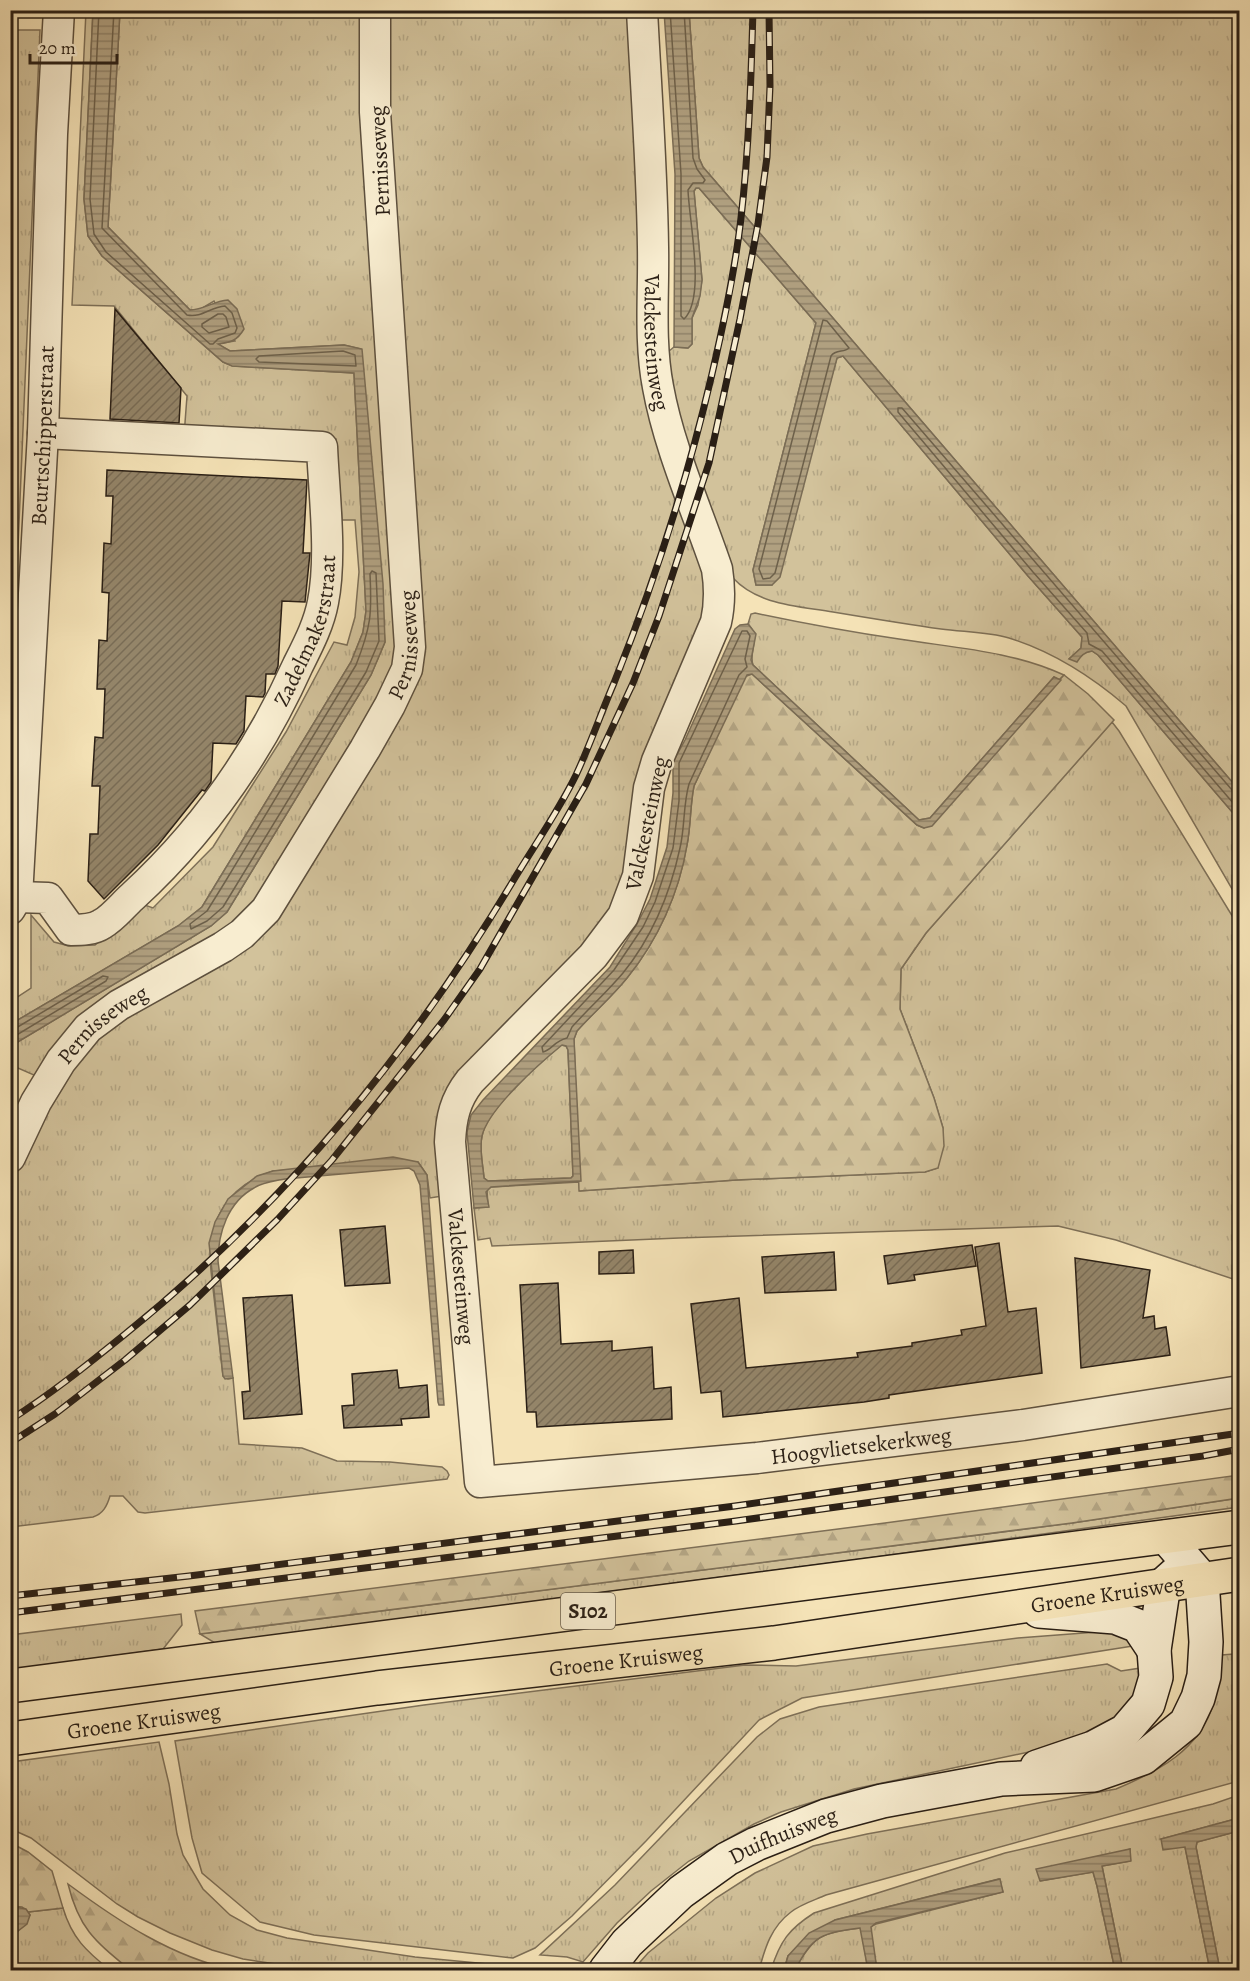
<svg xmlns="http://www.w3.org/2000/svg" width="1250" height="1981" viewBox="0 0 1250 1981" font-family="Alegreya,serif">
<defs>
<pattern id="grass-tufts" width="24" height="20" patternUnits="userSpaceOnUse" patternTransform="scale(1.5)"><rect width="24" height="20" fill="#d2c29b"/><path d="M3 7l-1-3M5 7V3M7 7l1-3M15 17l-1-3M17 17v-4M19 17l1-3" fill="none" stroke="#b4a685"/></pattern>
<pattern id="forest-firs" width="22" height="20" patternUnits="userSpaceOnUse" patternTransform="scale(1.5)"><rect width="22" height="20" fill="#d2c29b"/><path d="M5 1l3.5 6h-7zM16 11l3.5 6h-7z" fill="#b4a685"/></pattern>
<pattern id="water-rules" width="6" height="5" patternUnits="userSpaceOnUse" patternTransform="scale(1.5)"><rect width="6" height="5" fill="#b0a080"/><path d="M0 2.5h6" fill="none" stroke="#8f8268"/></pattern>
<pattern id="building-hatch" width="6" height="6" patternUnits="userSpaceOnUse" patternTransform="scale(1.5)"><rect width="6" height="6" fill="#948569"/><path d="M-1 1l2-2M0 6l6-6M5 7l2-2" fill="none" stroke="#796c55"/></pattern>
</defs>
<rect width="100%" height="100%" fill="#f5e3b7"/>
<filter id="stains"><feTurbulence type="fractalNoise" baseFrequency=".00333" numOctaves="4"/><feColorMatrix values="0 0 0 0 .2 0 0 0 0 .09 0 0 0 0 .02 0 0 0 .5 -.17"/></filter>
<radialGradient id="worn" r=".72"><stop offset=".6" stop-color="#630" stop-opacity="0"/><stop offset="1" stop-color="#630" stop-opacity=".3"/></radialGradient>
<g fill="url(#grass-tufts)" stroke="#7e7058" stroke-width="1.5">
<path d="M86,11H93L84,199L88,236L102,256L223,362L233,366L354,373L366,611L363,632L351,662L202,907L178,926L11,1024L10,1002L31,988V915L54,942L69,946L95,945L142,904L153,908L213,847L286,732L334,642L347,645L355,617L359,572L355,520H342L336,439L184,436L187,396L114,306L72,305Z"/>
<path d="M120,11H369L401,656L256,914L36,1076L11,1065V1046L211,926L227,912L371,675L385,642L361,349L344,345L230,351L217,344L235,341L214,301L199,310H190L108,227Z"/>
<path d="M384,11H632L644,288L707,564L706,614L637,807L619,894L596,936L475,1061L442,1196L430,1198L427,1175L418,1162L273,1171C226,1187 206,1222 211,1271L223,1376L228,1379L233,1378L239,1444L302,1448L337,1461L390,1462L442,1467L447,1471L449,1475L447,1479L145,1513L138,1512L123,1496H110C107,1506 103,1514 93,1517L11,1527L10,1185L62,1082L94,1036L237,951L412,679L388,161Z"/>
<path d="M689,11H1239V790L703,167L699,158Z"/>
<path d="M11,30H40L11,711L10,30Z"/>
<path d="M696,188H699L816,323L753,570L756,585H772L837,358L843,356L1028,576L1082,637L1081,648L1070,658C1078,657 1084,652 1092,651L1098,655L1239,820V901L1126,706C1091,676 1054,652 1009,638C988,632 963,632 941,629C905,624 869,618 833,612C798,606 758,605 733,578L676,422L663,356L674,347L688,348L692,344V318L698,305L702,280L694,191Z"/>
<path d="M755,613C802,623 851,632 899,639C955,648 1012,651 1064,675L1059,680L1054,677L930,818L919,820L753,665C748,650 762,638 748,624L751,614Z"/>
<path d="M1112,722L1119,731L1239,927V1281L1116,1240L1058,1226L679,1238L492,1246L490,1238L478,1240L474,1208L488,1207L487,1189L491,1187L579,1182L580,1191L736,1180L925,1172L938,1168L943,1128L934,1098L900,1009L901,969L926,933Z"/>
<path d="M561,1045L566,1046L568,1050L573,1176L571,1178L488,1181L484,1178C483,1165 479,1149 482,1136C487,1109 539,1064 561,1045Z"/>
<path d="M1239,1498V1507L868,1558L215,1643L200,1634L1072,1523Z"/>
<path d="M181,1614L182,1625L163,1649L11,1670L10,1635Z"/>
<path d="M1110,1631L1124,1636L1133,1646L802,1698L759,1720L646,1841L572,1916L535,1948L513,1958L314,1935L260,1922L202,1873L192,1838L175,1741L424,1705L745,1665L796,1666L1018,1638Z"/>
<path d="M1239,1650V1781L826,1895C815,1900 801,1904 791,1912C771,1927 765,1948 759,1970H633L648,1953L716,1898L755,1873L813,1846L867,1834L1116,1789C1159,1771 1200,1750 1214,1702C1219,1687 1220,1670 1222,1655L1234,1654Z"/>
<path d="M1107,1664L1121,1671L1141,1668L1139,1689L1112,1726L1043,1749L854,1789L781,1812L754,1824L689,1861L651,1891L617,1923L583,1962L567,1957L540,1955L615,1885L757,1737L780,1719L819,1707Z"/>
<path d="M159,1742L169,1784L177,1834L183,1855L203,1889L230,1915L257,1930L287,1938L415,1957L488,1964L469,1970H316L243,1959L212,1950L170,1933L138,1917L117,1904L31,1838L11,1829V1762Z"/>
<path d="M1239,1795V1818L1161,1839L1185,1847L1210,1970H1123L1102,1866L1130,1861V1849L1040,1881L1093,1872L1097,1886L1115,1970H877L870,1927L876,1924L1003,1892L999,1879L835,1920L788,1956L784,1970H771C780,1941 789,1929 814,1913L1005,1853L1213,1804Z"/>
<path d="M1239,1831V1970H1220L1196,1847L1197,1842Z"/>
<path d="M63,1908C72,1938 86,1951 110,1970H11V1931H18L30,1915L28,1912Z"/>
<path d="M861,1928L868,1970H795C813,1934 822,1933 861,1928Z"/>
</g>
<g fill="url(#forest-firs)" stroke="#7e7058" stroke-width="1.5">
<path d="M752,674L917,825L924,828L1064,675L1088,694L1114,720L926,933L901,969L900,1009L934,1098L943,1128L944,1146L938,1168L925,1172L736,1180L579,1191L574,1039L577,1031C593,1013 611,997 627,978C658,940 679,893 687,845C691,825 690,805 694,786L744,677Z"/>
<path d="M1239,1475V1498L1072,1523L200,1634L195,1611L885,1523Z"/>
<path d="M11,1843L28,1852L52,1871L63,1908L28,1912L22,1907L11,1906Z"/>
<path d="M68,1884C118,1921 172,1957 234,1970H130C95,1941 79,1929 68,1884Z"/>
</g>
<g fill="url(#water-rules)" stroke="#7a6c55" stroke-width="1.5" fill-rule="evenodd">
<path d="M93,11H120L108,227L190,310C204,310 213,301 228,300L237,309L244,329C237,341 231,342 218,344L230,351L344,345L362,349L383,584L385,642L371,675L227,912L211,926L11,1046V1024L178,926L202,907L351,662L363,632L366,611L354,373L232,366L223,362L102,256L88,236L84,199Z"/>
<path d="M664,11H689L699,158L703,167L1239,790V820L1098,655L1092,651C1084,652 1081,656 1077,662L1069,659L1081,648L1082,637L1028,576L843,356L837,358L780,577L772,585H756L753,570L816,323L699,188H696L694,191L702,280L700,296L692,318V344L688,348L674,347L675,174Z"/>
<path d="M748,624L756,634L751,660L753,665L919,820L930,818L1054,677L1061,680L932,826L924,828L917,825L752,674L747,675L694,786C690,805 691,825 687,845C679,893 658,940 627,978C612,997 593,1013 577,1031L574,1039L581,1181L491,1187L486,1192L489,1207L474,1208L467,1132L471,1115L483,1100L610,967L637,924L650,899L667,847L673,793V762L685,740L735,629L740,625ZM562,1045L566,1046L568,1050L573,1176L571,1178L488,1181L484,1178C483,1165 479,1149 482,1136C488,1109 540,1063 562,1045Z"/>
<path d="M393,1157L418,1162L427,1175L444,1405H439L438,1402L420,1185L414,1171L409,1168L285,1179C275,1181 263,1182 254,1188C228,1202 218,1233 218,1261L233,1378L225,1379L223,1376L209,1243L215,1222L228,1199L257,1176L273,1171Z"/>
<path d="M1239,1818V1831L1197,1842L1196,1847L1220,1970H1210L1185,1847L1163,1850L1161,1839Z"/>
<path d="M1130,1849L1131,1861L1102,1866L1123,1970H1115L1097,1886L1093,1872L1040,1881L1036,1869Z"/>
<path d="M1000,1879L1003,1892L876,1923L871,1927L877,1970H868L860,1928C822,1933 813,1935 795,1970H784L788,1956L809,1933L835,1920Z"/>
<path d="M11,1906L26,1909L30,1915L27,1924L18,1931H11Z"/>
</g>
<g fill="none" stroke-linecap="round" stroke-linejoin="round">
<g stroke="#6d604a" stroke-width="1.5">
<path d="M99,10L90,199L94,234L106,252L210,344H213L218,339L235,333L237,328L232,313L225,306C210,307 202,318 187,315L102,228L114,10"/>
<path d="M670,10L681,174V316L684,319C706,298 689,221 688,190L693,183H703L705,180L697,169L693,158L684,10"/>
<path d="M218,314H223L226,317L229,327L209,333L202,327V324Z"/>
<path d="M823,320L827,321L849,348C844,353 836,349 831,356L775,573L770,578L763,579L759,569Z"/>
<path d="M343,351L355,355L356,366L259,362L256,359L259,356Z"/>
<path d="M372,571L376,573L379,641L366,672L223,907L207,921L191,929L190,924L207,911L225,882L356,665C371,627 372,614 370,574Z"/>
<path d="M742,631H747L750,636L745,659L747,667L739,675L689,784C683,805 685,827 680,848C670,894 653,936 623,973C607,992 588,1009 572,1027L567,1038C554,1041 552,1050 543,1052L542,1047L614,970L643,927L655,902L673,848L679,801V763Z"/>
<path d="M1240,793L1232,790L902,408H898V412L1033,572L1087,633L1089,644L1102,651L1240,811"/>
<path d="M10,1029L16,1028L103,976L108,977L106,981L10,1039"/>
</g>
</g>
<g fill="url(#building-hatch)" stroke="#2a1f15" stroke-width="1.5">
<path d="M115,309L181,388L179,423L110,419Z"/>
<path d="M107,470L307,480L303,553H310L305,602L282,601L278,666L275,674H266L265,693L263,697L246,696L244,731L236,744L213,743L211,782L205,791L202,790L158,845L104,899L88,881L90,834H98L100,786H92L95,737L103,738L105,689H97L99,640L107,641L109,593L102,592L104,543L111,544L113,496H106Z"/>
<path d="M385,1226L390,1283L345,1286L340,1230Z"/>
<path d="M999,1243L1008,1312L1036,1308L1042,1373L889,1395V1398L864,1402L723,1417L721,1391L701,1393L691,1304L739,1298L746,1368L858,1357L857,1353L912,1346V1343L962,1335L961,1330L986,1326L975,1247Z"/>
<path d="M972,1245L976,1266L914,1275L915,1280L888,1284L884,1256Z"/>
<path d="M633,1250L634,1273L599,1274V1252Z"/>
<path d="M834,1252L836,1290L765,1293L762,1257Z"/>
<path d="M1075,1258L1150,1270L1143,1318L1154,1316L1155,1329L1166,1327L1170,1355L1081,1368Z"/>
<path d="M558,1283L561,1344L612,1341V1351L652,1347L654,1389L671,1387L672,1419L537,1427L536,1412H527L520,1285Z"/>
<path d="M292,1295L302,1414L244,1419L242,1392L250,1391L243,1298Z"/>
<path d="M397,1370L399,1388L427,1385L429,1417L401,1419L402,1425L344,1428L342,1406L354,1405L352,1374Z"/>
</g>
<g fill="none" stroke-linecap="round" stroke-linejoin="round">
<g stroke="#5d503e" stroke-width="33">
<g id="street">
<path id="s1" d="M642,10C646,89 652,168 653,247C654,294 649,340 658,387C669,448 697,510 717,569C720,588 720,604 716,622L657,761L649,788L638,876L623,916L593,956L470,1081C455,1100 451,1118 450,1142L480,1482L757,1458L1023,1425L1240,1391"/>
<path id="s2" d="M17,897L48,898L71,930C81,930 93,930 102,924C113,918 123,905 132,897C204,831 258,754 298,665C308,645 319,624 323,602C332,556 324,494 322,447L43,433"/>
<path id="s3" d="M10,909L17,897L43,433L52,134L59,10"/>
<path id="s4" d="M10,1157L36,1102L61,1061L88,1028L119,1005L223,947L242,934L266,910L365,749L390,705L407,669L410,647L375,112V10"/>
</g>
</g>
<g stroke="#2a1f15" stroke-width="36">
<g id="secondary">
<path d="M1039,1611L1115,1617L1138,1626L1154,1650"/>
<path d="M1037,1767L1093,1748L1125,1731L1148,1704L1156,1677L1154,1650L1164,1584L1183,1567"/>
<path id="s5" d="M606,1970L627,1943L681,1892L727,1859L756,1844L826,1816L882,1801L1001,1779L1094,1775L1143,1758L1186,1723L1198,1698L1204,1676L1206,1642L1202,1579L1166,1537"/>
</g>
</g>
<g stroke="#2a1f15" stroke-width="36">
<g id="primary">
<path d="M10,1686L1240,1527"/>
<path id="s6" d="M10,1739L377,1688L774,1643L1240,1574"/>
</g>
</g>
<use href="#street" stroke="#f8edd0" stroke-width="30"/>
<use href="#secondary" stroke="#f8edd0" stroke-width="33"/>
<use href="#primary" stroke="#f5e3b7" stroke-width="33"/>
<g stroke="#2a1f15" stroke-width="7">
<g id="rail">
<path d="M10,1420C51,1394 87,1365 124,1335C284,1206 411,1053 516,876C536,843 559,810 576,775C590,745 601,713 614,683C655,581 687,481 712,374C724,322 735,271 741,218C749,149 751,80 753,10"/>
<path d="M10,1443L55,1414L125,1360L190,1305L277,1220L332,1160L444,1020L480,969L586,784L633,683L659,616L709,463L740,319L758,224L767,157L770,86L769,10"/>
<path d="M10,1596L189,1576L735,1506L1240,1433"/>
<path d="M10,1613L736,1521L1203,1456L1240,1449"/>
</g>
</g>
<use href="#rail" stroke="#f8edd0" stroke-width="4.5" stroke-dasharray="14" stroke-linecap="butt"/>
</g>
<g text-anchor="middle" stroke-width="4.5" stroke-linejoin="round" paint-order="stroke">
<rect fill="#f8edd0" stroke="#685d4d" stroke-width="1.5" x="561" y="1593" width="54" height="36" rx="4.5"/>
<g font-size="21" font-weight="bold" fill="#2a1f15">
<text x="588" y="1618">S102</text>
</g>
<g font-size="22" fill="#2a1f15" stroke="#f8edd0">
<text transform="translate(379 161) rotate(-93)" y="8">Pernisseweg</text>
<text dy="8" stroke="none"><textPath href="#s1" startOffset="333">Valckesteinweg</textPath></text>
<text dy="8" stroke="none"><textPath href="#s3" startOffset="476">Beurtschipperstraat</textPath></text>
<text dy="8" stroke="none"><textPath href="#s2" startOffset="466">Zadelmakerstraat</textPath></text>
<text dy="8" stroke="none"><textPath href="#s4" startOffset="669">Pernisseweg</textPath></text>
<text transform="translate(646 823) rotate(-78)" y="8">Valckesteinweg</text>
<text dy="8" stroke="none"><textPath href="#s4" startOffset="165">Pernisseweg</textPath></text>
<text dy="8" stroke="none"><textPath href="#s1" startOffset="1359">Valckesteinweg</textPath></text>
<text dy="8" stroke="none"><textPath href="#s1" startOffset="1948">Hoogvlietsekerkweg</textPath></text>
<text dy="8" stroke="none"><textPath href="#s6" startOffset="1107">Groene Kruisweg</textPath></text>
<text dy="8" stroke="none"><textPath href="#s6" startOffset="621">Groene Kruisweg</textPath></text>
<text dy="8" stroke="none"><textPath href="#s6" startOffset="135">Groene Kruisweg</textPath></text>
<text dy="8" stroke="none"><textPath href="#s5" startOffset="226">Duifhuisweg</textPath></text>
</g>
</g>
<rect width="1250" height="1981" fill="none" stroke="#f5e3b7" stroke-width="36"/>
<rect x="12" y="12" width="1226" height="1957" fill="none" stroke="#2a1f15" stroke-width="3"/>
<rect x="18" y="18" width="1214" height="1945" fill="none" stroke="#2a1f15" stroke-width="1.5"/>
<path d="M30 54v9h87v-9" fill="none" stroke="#2a1f15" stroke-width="3"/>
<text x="39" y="54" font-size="18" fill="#2a1f15" stroke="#f8edd0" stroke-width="4.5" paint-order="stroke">20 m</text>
<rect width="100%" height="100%" filter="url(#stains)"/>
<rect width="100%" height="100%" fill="url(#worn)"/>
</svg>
